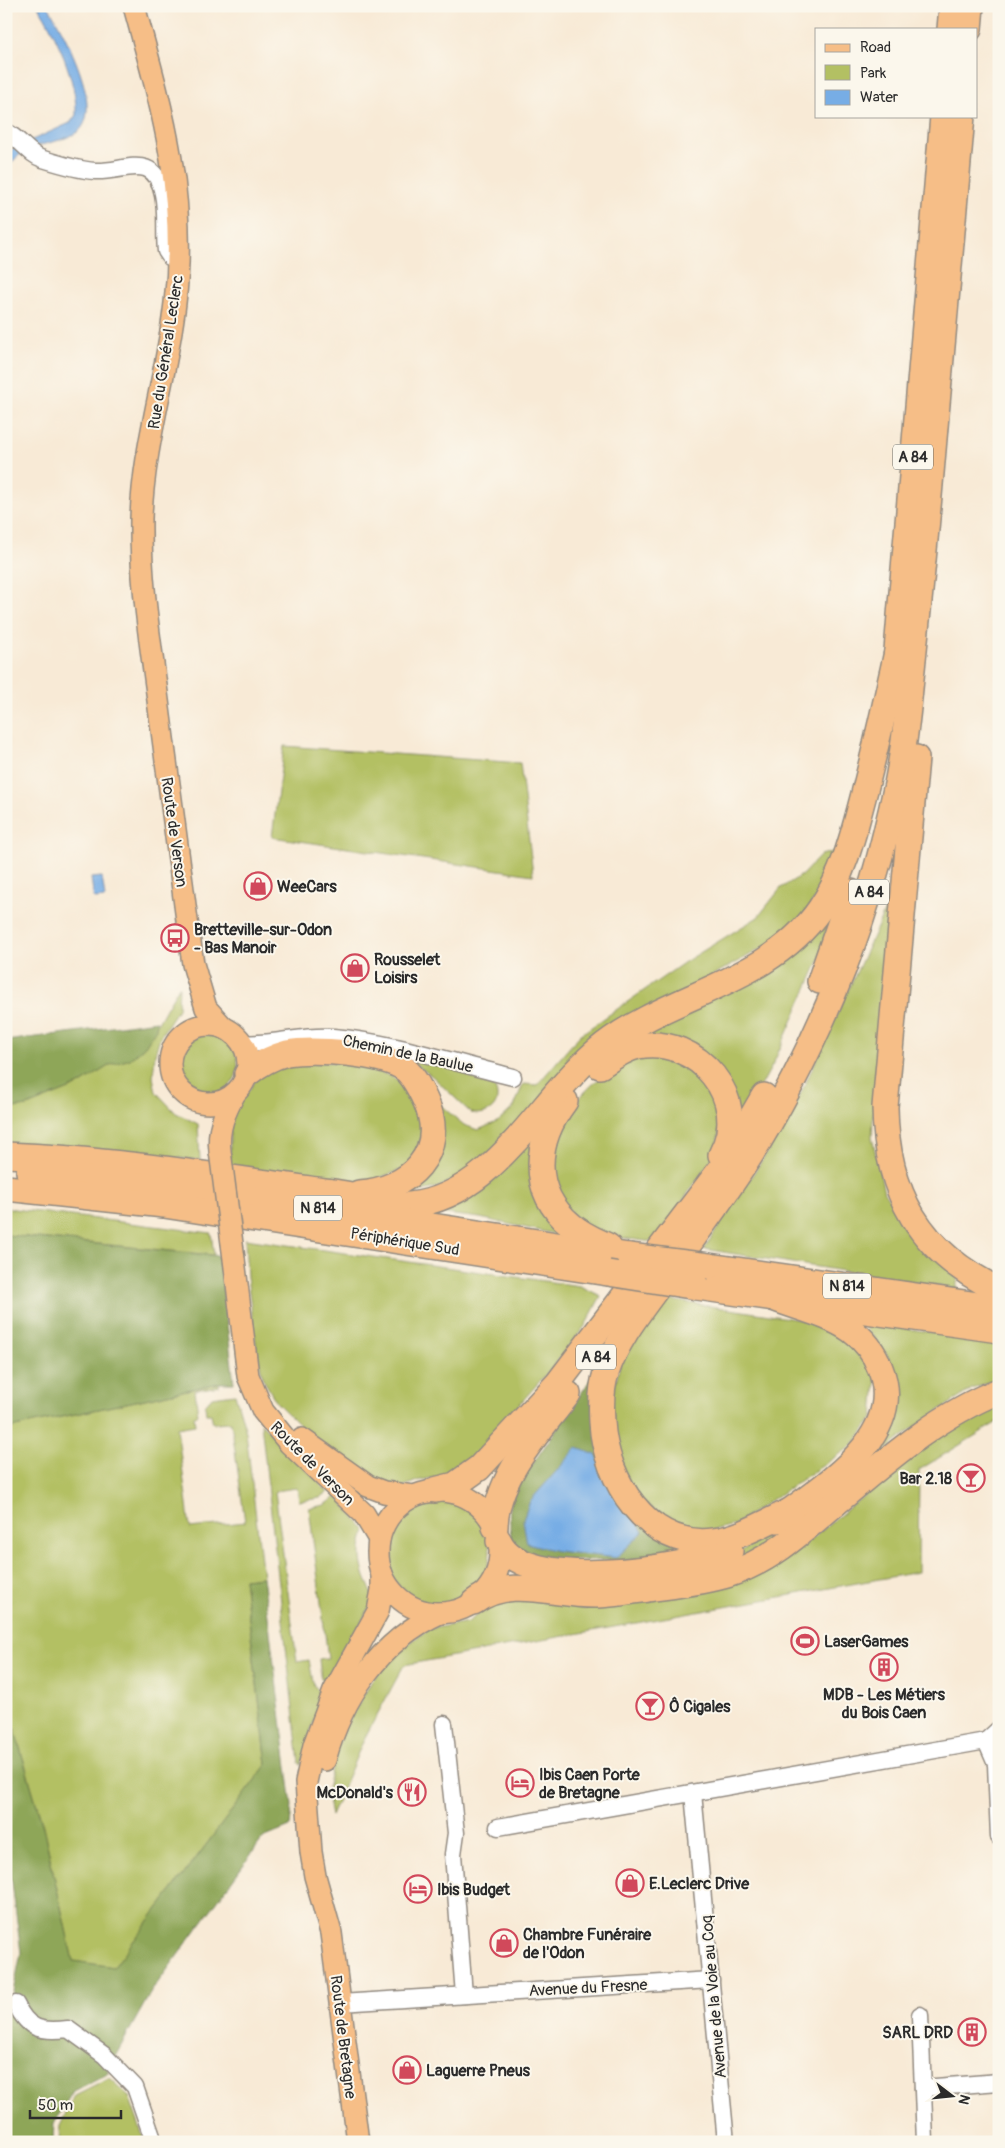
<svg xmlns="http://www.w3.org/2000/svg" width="1005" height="2148" viewBox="0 0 1005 2148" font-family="Pangolin,sans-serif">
<rect width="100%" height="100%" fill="#fbf7ec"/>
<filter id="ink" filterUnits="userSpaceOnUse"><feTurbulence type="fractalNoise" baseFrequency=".02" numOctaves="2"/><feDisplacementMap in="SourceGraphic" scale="10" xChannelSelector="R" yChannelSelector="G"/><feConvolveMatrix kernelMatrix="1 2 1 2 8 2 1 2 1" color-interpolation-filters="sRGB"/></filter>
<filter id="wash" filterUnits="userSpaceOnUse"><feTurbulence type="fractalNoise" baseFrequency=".0096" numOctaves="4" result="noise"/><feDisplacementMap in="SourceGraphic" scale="20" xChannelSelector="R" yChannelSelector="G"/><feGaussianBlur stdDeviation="1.12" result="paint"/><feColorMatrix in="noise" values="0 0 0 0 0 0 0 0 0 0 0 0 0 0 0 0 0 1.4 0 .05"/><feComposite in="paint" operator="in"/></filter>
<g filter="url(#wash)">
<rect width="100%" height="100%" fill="#f8ead6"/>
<g fill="#b3c063" stroke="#6f7647">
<path d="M284,746L520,763L533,875L272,837Z"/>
<path d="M836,851L821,890L800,920L770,944L689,988L464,1174L439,1187L410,1194L407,1192L435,1101L464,1125L478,1130L499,1121L514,1107L523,1084L537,1085L580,1035L685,962L758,917L781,888L802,875L821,855Z"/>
<path d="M834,891L820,959L773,1064L736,1132L689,1048L588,1066L731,985Z"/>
<path d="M892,895L879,1021L872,1137L884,1192L914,1235L958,1279L956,1289L704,1249L789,1119Z"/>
<path d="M179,986L178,1009L160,1037L155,1054L153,1077L156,1092L176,1113L198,1124L200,1160L6,1143V1109L27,1106L79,1085L110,1065L130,1059L145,1046Z"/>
<circle cx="208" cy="1065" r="30"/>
<path d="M403,1056C422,1061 468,1068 483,1077C508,1091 497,1119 471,1113L432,1076Z"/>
<path d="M666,1057L699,1070L723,1111L715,1154L654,1242C631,1239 606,1238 585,1224C525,1186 555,1114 600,1078C609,1070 620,1062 632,1058C642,1055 656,1057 666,1057Z"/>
<path d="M342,1062C364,1068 401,1073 413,1095C418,1106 422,1118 426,1129L407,1168L358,1185L230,1168V1121L236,1108L256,1080L276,1064Z"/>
<path d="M544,1113L559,1230L555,1234L480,1218L422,1211Z"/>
<path d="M6,1208L211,1233L214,1255L6,1235Z"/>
<path d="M245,1239L580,1286L601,1296L585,1326L555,1364L460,1472L417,1481L397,1489L372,1481L300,1426L277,1403L263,1379L257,1351L247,1277Z"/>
<path d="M663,1299L809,1321L856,1343L876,1377L873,1418L852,1446L734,1525L709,1531L675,1525L638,1498L621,1467L611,1402L621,1360Z"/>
<path d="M867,1323L999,1342V1378L972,1389L920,1423L744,1561L731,1556L754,1544L882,1442C906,1394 902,1365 864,1327Z"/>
<path d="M219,1383V1386L195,1390L198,1415L194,1416L195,1425L177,1428L190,1528L245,1522L231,1422L213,1423L211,1414H206L205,1405L212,1397L235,1394L246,1432L263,1577L244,1579L267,1764L114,1967L73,1961L43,1826L13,1724L6,1718V1429Z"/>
<path d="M999,1402V1421L919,1470L918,1572L404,1665L364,1739L331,1816L327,1795L329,1780L338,1746L345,1728L373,1679L408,1644L429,1629L468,1622L496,1600L514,1597L584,1609L617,1606L809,1541L902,1464L949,1429Z"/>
<path d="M261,1423L328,1492L320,1498L299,1501L297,1488L275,1491L297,1662L309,1660L314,1687L322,1693L301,1764L299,1763Z"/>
<path d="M337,1496L366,1531C357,1548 361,1570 369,1586C372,1593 373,1594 373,1601L328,1681L321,1678L319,1659L328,1658L309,1508L325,1505Z"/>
<circle cx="438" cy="1552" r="52"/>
<path d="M109,2078L129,2096L145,2142H59L60,2125L75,2095Z"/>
</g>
<g fill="#8ea659" stroke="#5c6842">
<path d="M157,1021L156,1029L145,1046L130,1059L110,1065L79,1085L27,1106L6,1109V1041Z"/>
<path d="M6,1235L219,1256L234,1383H219L6,1429Z"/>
<path d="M595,1373L601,1467L701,1550L656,1561L531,1560L511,1539L509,1507L516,1488Z"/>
<path d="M263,1577L292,1806L290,1827L263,1838L151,1992L107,2071L110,2072L73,2091L54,2123L53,2142H6V2016H8L21,1953L6,1836V1718L13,1724L43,1827L73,1961L114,1967L267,1764L244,1579Z"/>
</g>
<g fill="#77ade5" stroke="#516c88">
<path d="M38,6H48C62,29 108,113 76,133C51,148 19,140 6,174V156L12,149L70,123L76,115C78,83 55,32 38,6Z"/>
<path d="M102,877L105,898L94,899L91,878Z"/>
<path d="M577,1448L596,1455L643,1532L616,1558L557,1551L527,1543L523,1520L530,1501Z"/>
</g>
</g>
<g filter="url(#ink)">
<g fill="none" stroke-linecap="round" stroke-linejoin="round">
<g stroke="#928a80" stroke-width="19">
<g id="minor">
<path d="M6,132C20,138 29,155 43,159C59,164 79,170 95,171C123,173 154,150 163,194C167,212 164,233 166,251L170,257L179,259"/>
<path d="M242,1043C273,1046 302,1034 333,1037C393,1042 455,1063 513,1077"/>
<path d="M444,1724L456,1833L453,1854L464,1995"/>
<path d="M986,1741L996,1764L999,1837"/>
<path d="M986,1741L999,1729"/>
<path d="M693,1793L726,2142"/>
<path d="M498,1827L986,1741"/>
<path d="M340,2003L711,1980"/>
<path d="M16,2004C28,2030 41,2032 68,2029L104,2055L135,2087L154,2142"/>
<path d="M920,2015L925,2142"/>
<path d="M923,2088L999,2082"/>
</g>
</g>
<g stroke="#928a80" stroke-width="24">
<g id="major">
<path d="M134,6C162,108 188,196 175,303C167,375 143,447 141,519C140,583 151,646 159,708C170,794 181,879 193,964L206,1008L224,1028"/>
<circle cx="209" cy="1064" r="39"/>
<path d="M220,1151C217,1129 225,1112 235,1093"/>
<path d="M234,1259L248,1376L263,1411L289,1443L364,1514L379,1539"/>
<path d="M302,1439L368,1486L384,1492L413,1496"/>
<circle cx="439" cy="1552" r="61"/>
<path d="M325,1760C342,1698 380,1640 440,1613"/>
<path d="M358,2142L331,1933L315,1876L311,1852L306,1782L314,1745L334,1691L378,1611L382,1590V1574"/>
</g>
</g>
<g stroke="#928a80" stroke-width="28">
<g id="highway">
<path d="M950,29L952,6"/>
<path d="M969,29L971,6"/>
<path d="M896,662L943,116"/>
<path d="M916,758L885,1107C886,1193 920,1253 999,1290"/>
<path d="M820,981L851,892"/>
<path d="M600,1066C612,1058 624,1049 638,1046C697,1035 752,1099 721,1155"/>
<path d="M247,1074C259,1064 272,1057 287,1053C312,1048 387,1053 406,1070C415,1078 421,1091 426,1102C448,1153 409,1190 359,1193"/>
<path d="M565,1101C535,1141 529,1190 571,1225C582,1235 595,1240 608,1246"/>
<path d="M6,1155C108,1159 209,1175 310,1189C323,1191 337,1192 351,1195C370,1198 390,1207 410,1205C497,1197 541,1094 604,1045C672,993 769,983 820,909C845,873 855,828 866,786C877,742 887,697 897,652"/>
<path d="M29,1172L248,1198L629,1256"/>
<path d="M6,1188L164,1205L608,1273"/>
<path d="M709,1266L999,1308"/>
<path d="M697,1287L999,1330"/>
<path d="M773,1298C798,1308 828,1314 851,1330C865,1340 874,1352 880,1368C908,1436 822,1486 778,1520"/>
<path d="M435,1490L455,1485L479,1468L558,1383L723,1166L764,1096"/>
<path d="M790,1511C766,1522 740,1538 713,1541C647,1549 605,1479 602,1422C601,1406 601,1388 606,1373C617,1339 641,1310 662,1281C691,1241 721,1201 748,1159C786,1099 818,1033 844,967C867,908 884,846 897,784C905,746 908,707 912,669C918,611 924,554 929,496C940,369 951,243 962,116"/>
<path d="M495,1527C496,1476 539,1433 568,1394"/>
<path d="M499,1541C523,1595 685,1567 730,1551"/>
<path d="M474,1602C511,1575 554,1596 596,1595C613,1595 631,1591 648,1589C676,1585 704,1582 730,1574C772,1560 804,1530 837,1502C886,1461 938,1415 999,1391"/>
</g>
</g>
<use href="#minor" stroke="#fff" stroke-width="16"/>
<use href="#major" stroke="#f6be87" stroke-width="21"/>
<use href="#highway" stroke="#f6be87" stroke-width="25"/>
<g stroke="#928a80" stroke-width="24" stroke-linecap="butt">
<path id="major-bridge" d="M220,1151L234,1259"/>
</g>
<g stroke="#928a80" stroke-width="28" stroke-linecap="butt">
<g id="highway-bridge">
<path d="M629,1256L709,1266"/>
<path d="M608,1273L697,1287"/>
</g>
</g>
<use href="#major-bridge" stroke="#f6be87" stroke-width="21"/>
<use href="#highway-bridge" stroke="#f6be87" stroke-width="25"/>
</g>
</g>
<defs>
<g id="shop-ring" transform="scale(1.4375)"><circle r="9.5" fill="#fbf7ec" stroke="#d1495b" stroke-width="1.5"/><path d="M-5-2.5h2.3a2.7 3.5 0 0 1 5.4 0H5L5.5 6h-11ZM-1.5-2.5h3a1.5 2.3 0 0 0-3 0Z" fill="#d1495b"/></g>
<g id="bus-ring" transform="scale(1.4375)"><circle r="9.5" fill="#fbf7ec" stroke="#d1495b" stroke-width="1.5"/><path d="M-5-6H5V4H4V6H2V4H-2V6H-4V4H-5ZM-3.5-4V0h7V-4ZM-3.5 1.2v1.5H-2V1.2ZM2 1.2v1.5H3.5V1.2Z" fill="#d1495b"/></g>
<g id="bar-ring" transform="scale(1.4375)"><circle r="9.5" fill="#fbf7ec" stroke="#d1495b" stroke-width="1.5"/><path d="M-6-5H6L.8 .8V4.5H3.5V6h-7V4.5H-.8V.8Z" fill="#d1495b"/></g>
<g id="stadium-ring" transform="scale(1.4375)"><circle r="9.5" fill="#fbf7ec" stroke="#d1495b" stroke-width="1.5"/><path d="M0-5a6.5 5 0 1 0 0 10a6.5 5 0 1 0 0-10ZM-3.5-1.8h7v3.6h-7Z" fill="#d1495b"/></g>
<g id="building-ring" transform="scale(1.4375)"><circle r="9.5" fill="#fbf7ec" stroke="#d1495b" stroke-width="1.5"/><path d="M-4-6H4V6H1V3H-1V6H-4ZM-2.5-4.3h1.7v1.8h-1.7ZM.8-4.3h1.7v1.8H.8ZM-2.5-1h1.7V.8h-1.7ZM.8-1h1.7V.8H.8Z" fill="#d1495b"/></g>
<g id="hotel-ring" transform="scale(1.4375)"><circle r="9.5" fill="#fbf7ec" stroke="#d1495b" stroke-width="1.5"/><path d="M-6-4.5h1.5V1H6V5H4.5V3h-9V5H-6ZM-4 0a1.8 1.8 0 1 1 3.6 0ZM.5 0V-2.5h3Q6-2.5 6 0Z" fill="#d1495b"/></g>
<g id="restaurant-ring" transform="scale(1.4375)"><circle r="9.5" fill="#fbf7ec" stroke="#d1495b" stroke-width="1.5"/><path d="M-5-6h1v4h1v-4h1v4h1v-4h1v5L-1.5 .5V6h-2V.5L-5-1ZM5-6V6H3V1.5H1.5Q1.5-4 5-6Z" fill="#d1495b"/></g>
</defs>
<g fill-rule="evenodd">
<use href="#shop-ring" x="258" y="886"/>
<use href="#bus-ring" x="175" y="938"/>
<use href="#shop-ring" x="355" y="968"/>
<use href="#bar-ring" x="971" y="1478"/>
<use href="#stadium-ring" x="805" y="1641"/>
<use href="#building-ring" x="884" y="1667"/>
<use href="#bar-ring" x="650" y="1706"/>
<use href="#hotel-ring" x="520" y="1783"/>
<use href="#restaurant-ring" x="412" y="1792"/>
<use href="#shop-ring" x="630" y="1883"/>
<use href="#hotel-ring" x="418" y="1889"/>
<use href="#shop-ring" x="504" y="1943"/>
<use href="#building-ring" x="972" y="2032"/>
<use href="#shop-ring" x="407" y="2070"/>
</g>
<g text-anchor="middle" stroke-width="4" stroke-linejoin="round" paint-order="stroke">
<g fill="#fbf7ec" stroke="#696865" stroke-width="1">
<rect x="893" y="444.5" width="40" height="25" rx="4"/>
<rect x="849" y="879.5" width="40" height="25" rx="4"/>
<rect x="294" y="1195.5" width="48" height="25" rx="4"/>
<rect x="823" y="1273.5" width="48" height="25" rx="4"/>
<rect x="576" y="1344.5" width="40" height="25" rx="4"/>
</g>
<g font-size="15" font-weight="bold" fill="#2b2b2b">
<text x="913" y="462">A 84</text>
<text x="869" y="897">A 84</text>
<text x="318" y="1213">N 814</text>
<text x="847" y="1291">N 814</text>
<text x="596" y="1362">A 84</text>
</g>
<g font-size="16" fill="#2b2b2b" stroke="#fbf7ec">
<text transform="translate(165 352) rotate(-81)" y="6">Rue du Général Leclerc</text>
<text transform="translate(175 832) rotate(82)" y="6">Route de Verson</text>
<text transform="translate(408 1053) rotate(12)" y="6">Chemin de la Baulue</text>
<text transform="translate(405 1241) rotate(9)" y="6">Périphérique Sud</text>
<text transform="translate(313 1463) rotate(45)" y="6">Route de Verson</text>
<text transform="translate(588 1987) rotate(-3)" y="6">Avenue du Fresne</text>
<text transform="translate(713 1997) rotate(-95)" y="6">Avenue de la Voie au Coq</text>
<text transform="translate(344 2037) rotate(83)" y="6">Route de Bretagne</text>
</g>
<g font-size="16" font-weight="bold" fill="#2b2b2b" stroke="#fbf7ec" text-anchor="start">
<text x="277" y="892">WeeCars</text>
<text x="194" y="935">Bretteville-sur-Odon<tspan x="194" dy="18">- Bas Manoir</tspan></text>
<text x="374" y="965">Rousselet<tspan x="374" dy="18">Loisirs</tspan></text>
<text x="952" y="1484" text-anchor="end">Bar 2.18</text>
<text x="824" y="1647">LaserGames</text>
<text x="884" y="1700" text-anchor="middle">MDB - Les Métiers<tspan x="884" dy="18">du Bois Caen</tspan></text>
<text x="669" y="1712">Ô Cigales</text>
<text x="539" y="1780">Ibis Caen Porte<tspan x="539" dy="18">de Bretagne</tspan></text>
<text x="393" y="1798" text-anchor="end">McDonald's</text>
<text x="649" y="1889">E.Leclerc Drive</text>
<text x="437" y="1895">Ibis Budget</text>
<text x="523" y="1940">Chambre Funéraire<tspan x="523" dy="18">de l'Odon</tspan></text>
<text x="953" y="2038" text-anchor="end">SARL DRD</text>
<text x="426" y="2076">Laguerre Pneus</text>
</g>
</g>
<rect width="1005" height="2148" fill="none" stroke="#fbf7ec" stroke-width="25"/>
<rect x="815" y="28" width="162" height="90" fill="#fbf7ec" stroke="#a8a59f"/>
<rect x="825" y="44" width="25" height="8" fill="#f6be87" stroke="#a8a59f"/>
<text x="860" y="52" font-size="15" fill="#2b2b2b">Road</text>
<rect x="825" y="65" width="25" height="15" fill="#b3c063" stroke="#a8a59f"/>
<text x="860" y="78" font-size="15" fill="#2b2b2b">Park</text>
<rect x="825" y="90" width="25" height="15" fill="#77ade5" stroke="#a8a59f"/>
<text x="860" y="102" font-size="15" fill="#2b2b2b">Water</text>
<g transform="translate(952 2096) rotate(106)" stroke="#fbf7ec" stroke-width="4" paint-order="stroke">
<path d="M0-4L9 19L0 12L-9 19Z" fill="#2b2b2b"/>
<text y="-8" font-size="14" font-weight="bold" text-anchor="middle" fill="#2b2b2b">N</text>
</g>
<path d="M30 2110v8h91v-8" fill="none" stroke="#2b2b2b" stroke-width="2.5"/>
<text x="38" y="2110" font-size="15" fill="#2b2b2b" stroke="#fbf7ec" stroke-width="4" paint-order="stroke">50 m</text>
</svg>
